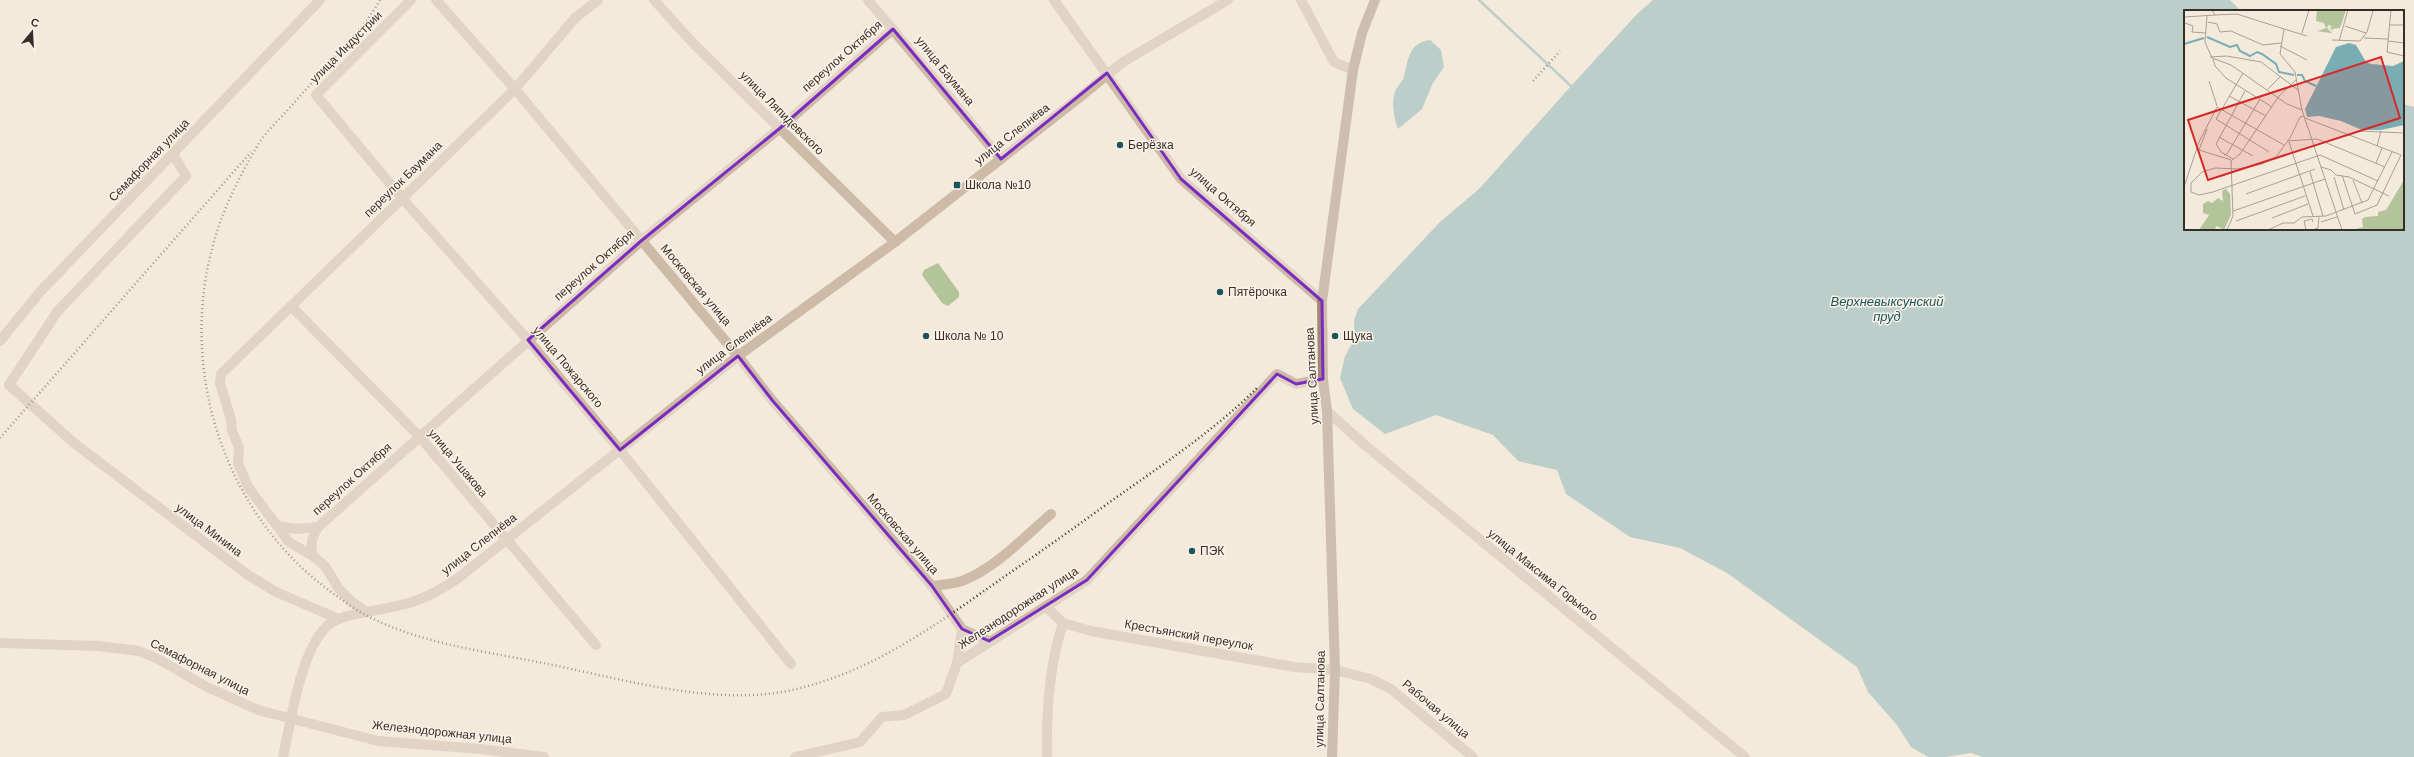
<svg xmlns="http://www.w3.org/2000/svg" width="2414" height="757" viewBox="0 0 2414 757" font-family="Helvetica,sans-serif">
<rect width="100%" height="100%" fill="#f4eadc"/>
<path fill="#b4c49a" d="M938,263L959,292V297L948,306L942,303L922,275L924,270Z"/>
<g fill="#79adb3">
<path d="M1653,0H2230L2241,11H2185V229H2403V104L2414,107V757H1983L1971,753L1946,757H1928L1911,747L1897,725L1868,692L1857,667L1727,573L1680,548L1630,537L1566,494L1557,470L1518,461L1493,435L1436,415L1385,434L1353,409L1340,378L1345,356L1355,338L1354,321L1358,309L1440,222L1480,188L1571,86L1637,14Z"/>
<path d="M1430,40L1441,50L1444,67L1433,83L1422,109L1398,129C1394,119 1391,102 1395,92C1397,86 1403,82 1404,76C1409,59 1408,43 1430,40Z"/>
</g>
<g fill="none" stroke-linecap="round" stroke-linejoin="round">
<path stroke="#79adb3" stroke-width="2.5" d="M1479,0L1571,86"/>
<g stroke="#cdbaa7" stroke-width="10">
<path d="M411,0L316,95L402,198L528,340L620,450L791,664"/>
<path d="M436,0L515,89L738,356L772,400L932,586L962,629L989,641"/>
<path d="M654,0L692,42L895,242"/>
<path d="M868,0L1001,159"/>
<path d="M1054,0L1181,179L1322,301"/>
<path d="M1301,0L1334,62L1353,70"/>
<path d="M173,154L186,176L57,312L9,385L74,443L248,575L276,592L339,619"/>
<path d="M291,306L419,436L596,645"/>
<path d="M0,341L40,292L320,0"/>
<path d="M1327,411L1366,446L1745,757"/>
<path d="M277,526L296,529L318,527L641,241L779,129L893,29"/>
<path d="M313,556C310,544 312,537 318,527"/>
<path d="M932,586C942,585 953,584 962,581C996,568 1024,537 1051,514"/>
<path d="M1046,607L1063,623L1091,631L1294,667L1335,670L1371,679L1391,689L1473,757"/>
<path d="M366,612L351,601L339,589L325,566L313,556L289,542L248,487L238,463L239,447L232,431L231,419L220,384L221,374L515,89L575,18L598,0"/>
<path d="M0,643L98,646L139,651L160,660L205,686L258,710L378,741L481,749L544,757"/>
<path d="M957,663L962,629"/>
<path d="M283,757C291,721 300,652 327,626C336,618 350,615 361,613C405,605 419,604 457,579L738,356L895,242L1080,97L1123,62L1228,0"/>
<path d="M795,757L860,742L882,717L904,715L946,694L957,663L1087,580L1277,374L1296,384L1323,379"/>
<path d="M1047,757C1046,711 1049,666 1063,623"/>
</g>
<path stroke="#a18978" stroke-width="10" d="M1332,757L1335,670L1327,411L1323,379L1322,301L1353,70L1362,33L1375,0"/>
<g stroke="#382e28" stroke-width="2.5" stroke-dasharray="1 3" stroke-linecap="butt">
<path d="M380,0L367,21C342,49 317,77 293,104C282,117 268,129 259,143C249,160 239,178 231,196C167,333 210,506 334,594C343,600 352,608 362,613C416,643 483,651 543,663C619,678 710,706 787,691C862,676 923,634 984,591C1021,565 1059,539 1096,512C1151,472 1210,435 1258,387"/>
<path d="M1533,81L1560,51"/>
<path d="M0,438L251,152"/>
</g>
</g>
<path d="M0 0H2414V757H0ZM893,29L1001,159L1107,73L1181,179L1322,301L1323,379L1296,384L1277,374L1087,580L989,641L962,629L932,586L772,400L738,356L620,450L528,340L641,241L779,129Z" fill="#f4eadc" fill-opacity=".55" fill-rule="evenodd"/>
<path fill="none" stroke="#7b2cbf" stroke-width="3" stroke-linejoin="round" d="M893,29L1001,159L1107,73L1181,179L1322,301L1323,379L1296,384L1277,374L1087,580L989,641L962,629L932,586L772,400L738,356L620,450L528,340L641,241L779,129Z"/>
<g fill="#1a555d" stroke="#fbf3e8" stroke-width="1.5">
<circle cx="1120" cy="145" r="4"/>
<rect x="953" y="181" width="8" height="8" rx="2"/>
<circle cx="1220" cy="292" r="4"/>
<circle cx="926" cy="336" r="4"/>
<circle cx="1335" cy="336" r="4"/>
<circle cx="1192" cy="551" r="4"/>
</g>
<g text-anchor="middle" stroke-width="3" stroke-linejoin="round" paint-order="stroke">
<g font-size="12" fill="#382e28" stroke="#fbf3e8">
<text transform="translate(346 47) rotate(-45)" y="4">улица Индустрии</text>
<text transform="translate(842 56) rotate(-41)" y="4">переулок Октября</text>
<text transform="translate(945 71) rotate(51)" y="4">улица Баумана</text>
<text transform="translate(782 113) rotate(45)" y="4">улица Ляпидевского</text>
<text transform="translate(1012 134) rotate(-38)" y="4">улица Слепнёва</text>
<text transform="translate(149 160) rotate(-46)" y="4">Семафорная улица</text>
<text transform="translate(403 179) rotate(-44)" y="4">переулок Баумана</text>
<text transform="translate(1223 197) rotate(41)" y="4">улица Октября</text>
<text transform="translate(594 265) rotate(-41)" y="4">переулок Октября</text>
<text transform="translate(696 285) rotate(50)" y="4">Московская улица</text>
<text transform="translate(734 344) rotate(-37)" y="4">улица Слепнёва</text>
<text transform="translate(568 367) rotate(50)" y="4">улица Пожарского</text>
<text transform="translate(1312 376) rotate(-93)" y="4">улица Салтанова</text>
<text transform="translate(458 463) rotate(50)" y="4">улица Ушакова</text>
<text transform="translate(352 479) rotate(-42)" y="4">переулок Октября</text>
<text transform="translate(209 530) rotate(37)" y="4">улица Минина</text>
<text transform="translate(903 534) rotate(49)" y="4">Московская улица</text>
<text transform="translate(479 544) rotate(-38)" y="4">улица Слепнёва</text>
<text transform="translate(1543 575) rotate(39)" y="4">улица Максима Горького</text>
<text transform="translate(1018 608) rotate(-33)" y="4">Железнодорожная улица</text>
<text transform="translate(1189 635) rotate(10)" y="4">Крестьянский переулок</text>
<text transform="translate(200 667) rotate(27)" y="4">Семафорная улица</text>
<text transform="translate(1320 699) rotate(-89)" y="4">улица Салтанова</text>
<text transform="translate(1436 709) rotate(40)" y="4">Рабочая улица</text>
<text transform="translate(442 732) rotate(6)" y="4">Железнодорожная улица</text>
</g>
<g font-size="12" fill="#382e28" stroke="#fbf3e8" text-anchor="start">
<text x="1128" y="149">Берёзка</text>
<text x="965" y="189">Школа №10</text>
<text x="1228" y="296">Пятёрочка</text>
<text x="934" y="340">Школа № 10</text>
<text x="1343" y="340">Щука</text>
<text x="1200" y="555">ПЭК</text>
</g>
<g font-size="13" font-style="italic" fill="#1a555d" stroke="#fbf3e8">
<text x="1887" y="306">Верхневыксунский<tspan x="1887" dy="15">пруд</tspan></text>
</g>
</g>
<g transform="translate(2184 10)">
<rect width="220" height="220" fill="#f4eadc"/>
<path d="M133,0H162L156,18L148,19L149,22L146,18L148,16L144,15L143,18L148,23H146L133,21L142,18L140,13L132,11ZM220,170V220H168L179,217L178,209L181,207L194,206V202L202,200ZM42,179L46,184L47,205L40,220L33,216L30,220H15L25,205L19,203V194L24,191L28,193L34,188L39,191L38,181Z" fill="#b4c49a"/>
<path d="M165,33L172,35L182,52L187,54L209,56L220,51V115L197,120H178L157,111L135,106L123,107L121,99L152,37Z" fill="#79adb3"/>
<path fill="none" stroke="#79adb3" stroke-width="2" d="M23,27L46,37L53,35L56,41L66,46L73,42L78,44L92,54L95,62L110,65M0,34L20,28M113,65H118L121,71L132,76"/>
<path fill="none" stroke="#a99f94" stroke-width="1" d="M28,0L31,5L53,4L100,19L96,44L111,62L118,100L158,220M207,0L203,42L220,46M23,6L21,32L28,48L47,55L103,94L118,100M0,7L31,5M24,12L33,14L36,22L47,21L79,35L97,33M1,13L9,16L8,22L22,23M205,15H220M161,16L182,23M100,19L123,26M118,23L125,0M180,28L204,29M148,30L176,31L183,22L189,1M155,31L164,0M204,31L220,33M96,36L123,50M26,47L43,46L77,52L114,80M29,49L31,56L42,68L88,97M59,63L32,109L85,142M25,71L33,96M84,79L97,66M45,86L82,106M120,106L116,107L106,128L92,147L78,154L54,159L31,158L18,162L7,173V182L15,185L29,182L136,145L194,171M121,108L217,145M23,119L15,140L47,150M177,121L220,123M35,127L69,146M103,131L133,129L201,157M105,132L129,206M193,136L197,121M40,145L43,144L76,89M49,149L37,142L32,134L61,81M192,153L198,138M137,157L147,160L152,165L165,167L205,186M126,162L139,206M158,165L171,204L193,195L217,145M150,167L160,200M169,170L178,193M0,177L15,132L33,97L100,135M62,184L131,159M49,201L141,169M88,208L124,194M52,211L121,186M137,212L153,207M131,219L134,218L135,206M43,220L49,206L47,151L56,144L95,86L112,70M84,220L99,213H110L118,207L142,206L184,190L208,142M122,220L120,211L128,209L129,212"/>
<path fill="#d62828" fill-opacity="0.15" stroke="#d62828" stroke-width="2" d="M197,47L216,108L24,170L4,110Z"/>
<rect width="220" height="220" fill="none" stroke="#382e28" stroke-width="2"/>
</g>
<g transform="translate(32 32) rotate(18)" stroke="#fbf3e8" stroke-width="3" paint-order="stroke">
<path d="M0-3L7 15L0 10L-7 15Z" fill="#382e28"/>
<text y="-6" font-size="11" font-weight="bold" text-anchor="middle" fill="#382e28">С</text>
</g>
</svg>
